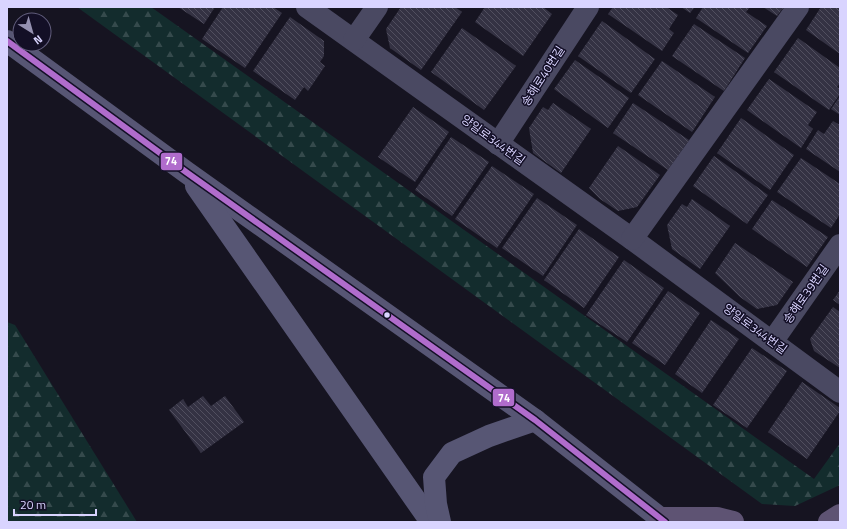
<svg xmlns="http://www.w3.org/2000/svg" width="847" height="529" viewBox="0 0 847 529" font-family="'Titillium Web','Noto Sans KR',sans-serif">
<defs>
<pattern id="forest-firs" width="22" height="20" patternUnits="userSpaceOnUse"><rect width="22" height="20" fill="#132c2d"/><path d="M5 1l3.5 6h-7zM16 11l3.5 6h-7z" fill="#354a4c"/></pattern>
<pattern id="building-back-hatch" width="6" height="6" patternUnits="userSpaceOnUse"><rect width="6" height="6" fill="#343243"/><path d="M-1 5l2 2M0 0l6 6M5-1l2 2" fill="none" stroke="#514f5f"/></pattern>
</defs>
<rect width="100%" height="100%" fill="#161421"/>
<g fill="url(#forest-firs)">
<path d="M77,7H151L814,479L840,443V485L795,506L762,504Z"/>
<path d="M7,322L15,325L137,522H7Z"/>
</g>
<g fill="url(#building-back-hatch)">
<path d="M178,7H215L204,24Z"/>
<path d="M223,7H273L282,13L245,68L202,39Z"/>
<path d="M401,7H455L462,12L421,70L390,48L386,29Z"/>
<path d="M485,7H543L552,14L523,56L475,22Z"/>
<path d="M613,7H666L678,15L669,29L674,33L662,51L608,14Z"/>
<path d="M681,7H695L690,13Z"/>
<path d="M703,7H750L746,12L767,26L748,53L696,18Z"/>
<path d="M763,7H784L777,16Z"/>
<path d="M821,7H840V54L806,30Z"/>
<path d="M290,17L324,41V56L320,62L325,66L308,91L304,87L295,100L253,71Z"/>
<path d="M602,21L655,59L631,93L578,56Z"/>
<path d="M694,24L745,58L724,91L672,56Z"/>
<path d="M462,28L516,66L484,110L431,72Z"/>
<path d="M798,38L840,68V83L837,87L840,89V94L829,110L774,72Z"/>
<path d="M575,60L629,98L608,128L554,89Z"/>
<path d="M662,61L715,97L692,132L638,95Z"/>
<path d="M769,79L817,112L808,125L813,129L801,148L747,110Z"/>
<path d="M840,96V115L831,109Z"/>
<path d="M553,103L591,129L561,173L533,153L529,128L543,107L548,110Z"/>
<path d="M633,103L689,140L668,170L613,133Z"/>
<path d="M413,107L449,132L415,182L378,157Z"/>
<path d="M741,118L794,155L770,190L717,153Z"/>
<path d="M833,121L840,125V172L806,149L818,130L824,134Z"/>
<path d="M451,137L489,162L452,216L415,190Z"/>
<path d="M618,146L660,175L637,207L618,211L600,199L589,188Z"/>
<path d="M714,156L768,195L747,224L693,186Z"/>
<path d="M801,158L840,184V214L831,228L777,192Z"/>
<path d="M492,166L534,194L497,248L455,219Z"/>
<path d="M537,198L577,225L543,276L502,248Z"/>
<path d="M692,199L730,226L700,269L672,249L667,225L682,204L687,207Z"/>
<path d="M772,200L828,237L807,267L752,229Z"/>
<path d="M579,229L619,257L584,308L544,280Z"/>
<path d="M735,243L793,282L777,305L757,309L740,297L715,273Z"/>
<path d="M624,260L664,288L627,342L586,315Z"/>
<path d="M840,290V305L833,300Z"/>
<path d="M668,291L700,313L665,365L632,343Z"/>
<path d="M833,307L840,312V368L814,351L810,339Z"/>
<path d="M711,320L739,339L702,393L675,374Z"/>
<path d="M752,348L787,371L747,428L713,405Z"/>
<path d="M802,382L840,408V411L807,459L768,432Z"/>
<path d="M203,396L211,406L225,396L244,422L201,453L169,410L183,399L188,407Z"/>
</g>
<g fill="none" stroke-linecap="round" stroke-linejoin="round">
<g stroke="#4a4962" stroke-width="22">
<path d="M307,7L632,239L840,392"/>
<path d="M354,40L377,7"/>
<path d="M498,144L588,7"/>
<path d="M632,239L798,7"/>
<path d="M772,342L840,245"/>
</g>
<g stroke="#575674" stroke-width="22">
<path d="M7,41L186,172L535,420L665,522"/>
<path d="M196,186L431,522"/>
<path d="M440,522L436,504L434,477L452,453L489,436L535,420"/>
</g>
<g stroke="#5e5373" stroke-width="22">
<path d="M660,518H717L733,522"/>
<path d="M829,522L840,515"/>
</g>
<g stroke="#130f26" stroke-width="9">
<path id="bus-1" d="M7,41L186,172L535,420L665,522"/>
</g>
<use href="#bus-1" stroke="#b06ccc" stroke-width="6"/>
</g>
<circle fill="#d9d4ff" stroke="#130f26" stroke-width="1.5" cx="387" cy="315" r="3.5"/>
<g text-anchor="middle" stroke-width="3" stroke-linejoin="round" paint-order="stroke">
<g font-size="12" fill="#d9d4ff" stroke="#130f26">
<text transform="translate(543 76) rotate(-57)" y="4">송해로40번길</text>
<text transform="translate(493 140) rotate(36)" y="4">양일로344번길</text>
<text transform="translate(806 294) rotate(-55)" y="4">송해로39번길</text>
<text transform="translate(755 329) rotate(36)" y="4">양일로344번길</text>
</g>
</g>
<g stroke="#130f26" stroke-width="1.5">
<rect x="160" y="152" width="23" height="19" rx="4" fill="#b06ccc"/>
<rect x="492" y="388" width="23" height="19" rx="4" fill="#b06ccc"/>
</g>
<g font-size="11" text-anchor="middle" font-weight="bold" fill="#fff">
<text x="171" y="165">74</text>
<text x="504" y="402">74</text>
</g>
<rect width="847" height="529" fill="none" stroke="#d9d4ff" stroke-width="16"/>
<g transform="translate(32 32) rotate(143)"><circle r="19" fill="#130f26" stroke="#625e7d"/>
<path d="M0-3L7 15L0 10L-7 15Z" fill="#9591b1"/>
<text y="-6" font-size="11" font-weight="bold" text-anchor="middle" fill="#d9d4ff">N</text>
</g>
<path d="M14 509v6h82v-6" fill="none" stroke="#d9d4ff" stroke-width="2"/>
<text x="20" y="509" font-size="12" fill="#d9d4ff" stroke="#130f26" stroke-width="3" paint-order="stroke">20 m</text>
</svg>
